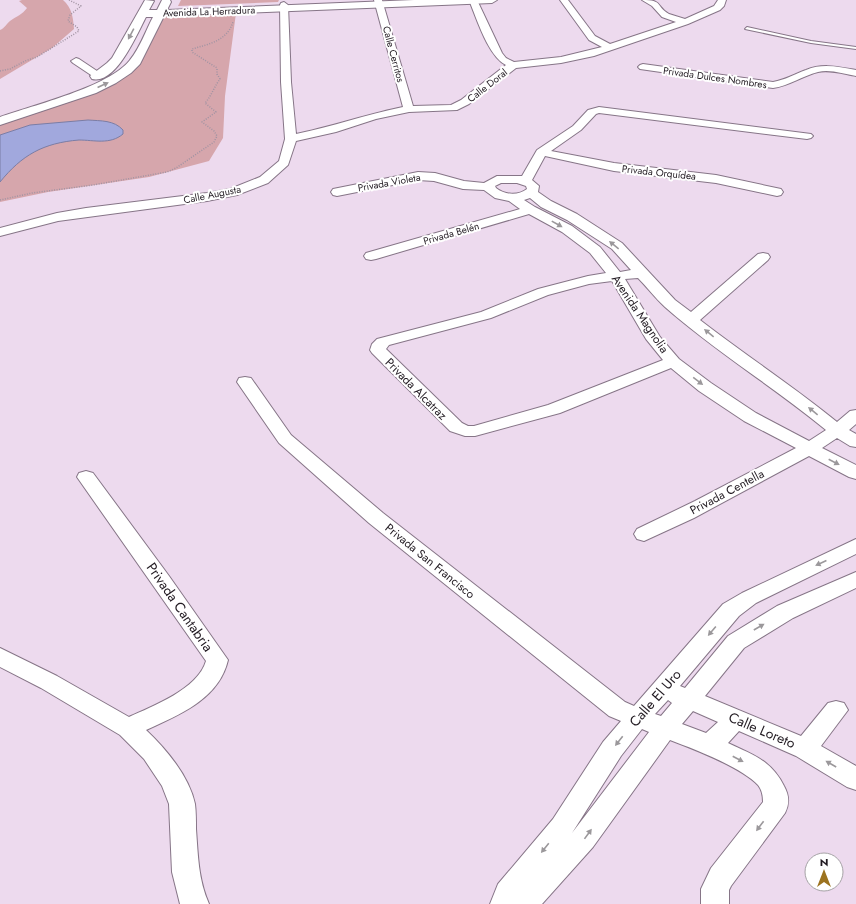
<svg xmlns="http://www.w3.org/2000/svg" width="856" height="904" viewBox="0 0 856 904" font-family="Jost,sans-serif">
<rect width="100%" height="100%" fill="#eddaee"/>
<g fill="#d6a6ac">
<path d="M22,0H63C72,8 73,17 74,29L52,48L0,79V30C5,28 6,24 10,21C17,16 22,15 27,8L19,1Z"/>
<path d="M181,0H279L278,2L178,6Z"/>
<path d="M236,13L225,96L223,138L209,161L149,177L48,192L0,202V124L129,74L163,16Z"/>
</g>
<path fill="#a1a8dd" stroke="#7b7da5" d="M88,120C101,121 114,120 123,130V134C110,145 94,140 79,140C43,143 22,155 0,182V135L30,125Z"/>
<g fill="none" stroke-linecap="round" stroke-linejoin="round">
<g stroke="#867587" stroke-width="2">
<path id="lane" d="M747,27L811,41L856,47V49L811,43L745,29Z"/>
</g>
<g stroke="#867587" stroke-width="2">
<g id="street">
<path d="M374,0H382L413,106L451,105L461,100L506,65C488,56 477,19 469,0H477L502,53L506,58L514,62L561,57L602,47L589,40L560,0H568L595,36L610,44L676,22L662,17L652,6L642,0C664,0 655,6 669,14C674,16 680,17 685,19L714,6L718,0H726L724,6L720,10L688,24L594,56L561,63L516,68L469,104L457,110L409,112L376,119L336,132L296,141L288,165L268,183L237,195L207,201L58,221L0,236V228L57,213L86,208L207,193L230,189L260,177L279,161L285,139L281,82L280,5L281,3L284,2L288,5L291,82L296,134C332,127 367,114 403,107Z"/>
<path d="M76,58L79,59L103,75L98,78L94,77L73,63L71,61Z"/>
<path d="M643,64L773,82C785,80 795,74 806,70C823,63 838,67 856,70V76C844,74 830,69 818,72C802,76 789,86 773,88L640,69L638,67L640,65Z"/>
<path d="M599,107L811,134L813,136L811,138L807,139L599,113L596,114L581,130L551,151L614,163L716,175L781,189L783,192L781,195L777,196L716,183L614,171L545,156L532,180L539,186L538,192L551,201L577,214L622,243L675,300L691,312L758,254L763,253L768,254L770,257L768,260L700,320C745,355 793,386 837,422L850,411L856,410V424L849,430L856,434V447L850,446L837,438L822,448L856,465V479L849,477L809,456L694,518L644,541L637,539L634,534L637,529L695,501L796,448L744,421L699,391L671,368L560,413L475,436H465L450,431L372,353L370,350L372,344L377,339L481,312L538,289L588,276L606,273L590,253L562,232L529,214L376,259L371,260L366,259L364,256L366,253L520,209L509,201L495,198L484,190L463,189L434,181L418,180L337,196L333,195L331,192L333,189L418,172L435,173L464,181L484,183L497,176H522L537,150L573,126L588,110ZM501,183H517L526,186L527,189C518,196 505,195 496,188L495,186ZM530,198L541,207L567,220L612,249L631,270L620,272L600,247L572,226L535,207L524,200ZM638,278C647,287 655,298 665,307C716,352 774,387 826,430L809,441L756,413L711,383L679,359L660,337L625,279ZM612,281L646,339L663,360L548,405L474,426H468L462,423L386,349L389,345L491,318L548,295L589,284Z"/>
<path d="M245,377L251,378L291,435L383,513L625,702L634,706L723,604L742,593L856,539V554L756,603L739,616L680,686L685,688L728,636L777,606L856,572V588L793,618L744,648L705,696L801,736L828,703L836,701L844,703L848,710L821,746L856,766V790L847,787L796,756L739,731L728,743C753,755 771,760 784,786C789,795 790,803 785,813L731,886L729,890V904H701V889L711,868L763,802C763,796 762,790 758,785C741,767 694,749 670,740L593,847L542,904H490L498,884L553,819L603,742L621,721L609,716L369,523L279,443L237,382L239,378ZM668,700L672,703L661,716L655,714ZM693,711L718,722L706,733L682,724ZM642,729L649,732L572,833L621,756Z"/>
<path d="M86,471L93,473L169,576L228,660C219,699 179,715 146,730C166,749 189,776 195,804C196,812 196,821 196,829C198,855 198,879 209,904H180L172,872L169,804L162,786L144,759L120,735L41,688L0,667V648L57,676L129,717C153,706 198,689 206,661L77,477L79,473Z"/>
</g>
</g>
<g stroke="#867587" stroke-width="2">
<path id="secondary" d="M145,0L154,1L149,10H157L162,0H170L171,2L167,10L414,0H497L492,3L164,16L140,64L131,73L116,83L96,93L0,125V117C34,105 109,87 130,60C140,48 146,30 153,17H146C137,34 116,85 92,79L90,76L107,63L112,58Z"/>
</g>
<g stroke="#a193a2" stroke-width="1.5" stroke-dasharray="1 1.5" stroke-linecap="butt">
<path d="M0,71L10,69L25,61L37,57L79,31L77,27L68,21L70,15L81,6L69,0"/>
<path d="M0,200L32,193L93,185L167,172L176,168L214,142L217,136L214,131L202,122L216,112L205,103C212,95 214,87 220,79L217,74V68L192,52V49C209,44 227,41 233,22"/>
</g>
<use href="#lane" fill="#fff" fill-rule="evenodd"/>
<use href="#street" fill="#fff" fill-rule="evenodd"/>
<use href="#secondary" fill="#fff" fill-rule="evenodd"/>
</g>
<defs><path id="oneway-solid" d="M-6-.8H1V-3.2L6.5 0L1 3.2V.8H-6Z"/></defs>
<g fill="#9b989b">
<use href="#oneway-solid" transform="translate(131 34) rotate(118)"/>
<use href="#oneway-solid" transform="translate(103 85) rotate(-25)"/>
<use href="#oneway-solid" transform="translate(557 224) rotate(29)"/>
<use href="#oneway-solid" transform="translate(614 245) rotate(-141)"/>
<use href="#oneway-solid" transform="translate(709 333) rotate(-141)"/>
<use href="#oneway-solid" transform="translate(698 381) rotate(37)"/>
<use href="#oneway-solid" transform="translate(813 411) rotate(-141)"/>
<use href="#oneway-solid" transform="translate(834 462) rotate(27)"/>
<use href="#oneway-solid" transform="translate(821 563) rotate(155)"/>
<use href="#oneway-solid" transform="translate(759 627) rotate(-30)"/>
<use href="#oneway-solid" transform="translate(712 631) rotate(130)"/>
<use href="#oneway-solid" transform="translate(619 741) rotate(128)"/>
<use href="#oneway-solid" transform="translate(738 759) rotate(28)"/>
<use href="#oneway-solid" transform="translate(831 764) rotate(-150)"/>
<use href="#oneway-solid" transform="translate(760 826) rotate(127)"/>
<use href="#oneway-solid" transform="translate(588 834) rotate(-54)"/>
<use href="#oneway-solid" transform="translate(545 848) rotate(129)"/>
</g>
<g text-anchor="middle" stroke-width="4" stroke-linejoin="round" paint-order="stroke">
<g font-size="10" fill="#211a21" stroke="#fff">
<text transform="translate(209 11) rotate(-2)" y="4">Avenida La Herradura</text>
<text transform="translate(394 54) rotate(75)" y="4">Calle Cerritos</text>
<text transform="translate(715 77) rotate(8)" y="4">Privada Dulces Nombres</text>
<text transform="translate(487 85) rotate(-38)" y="4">Calle Doral</text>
<text transform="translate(659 172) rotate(6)" y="4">Privada Orquídea</text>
<text transform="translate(389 182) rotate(-10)" y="4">Privada Violeta</text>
<text transform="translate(212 194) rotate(-11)" y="4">Calle Augusta</text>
<text transform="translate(451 233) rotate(-16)" y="4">Privada Belén</text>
</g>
<g font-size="12" fill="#211a21" stroke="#fff">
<text transform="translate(640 314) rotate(56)" y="4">Avenida Magnolia</text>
<text transform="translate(416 389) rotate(45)" y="4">Privada Alcatraz</text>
<text transform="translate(727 492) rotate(-28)" y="4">Privada Centella</text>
<text transform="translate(430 561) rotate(39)" y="4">Privada San Francisco</text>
</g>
<g font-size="14" fill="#211a21" stroke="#fff">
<text transform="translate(180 607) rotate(55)" y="5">Privada Cantabria</text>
<text transform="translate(655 698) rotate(-49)" y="5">Calle El Uro</text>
<text transform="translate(762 730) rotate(23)" y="5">Calle Loreto</text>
</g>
</g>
<g transform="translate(824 872)"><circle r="19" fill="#ffffff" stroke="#a6a3a6"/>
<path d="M0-3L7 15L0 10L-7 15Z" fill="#9c7320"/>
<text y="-6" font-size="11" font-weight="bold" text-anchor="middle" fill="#211a21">N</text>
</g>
</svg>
